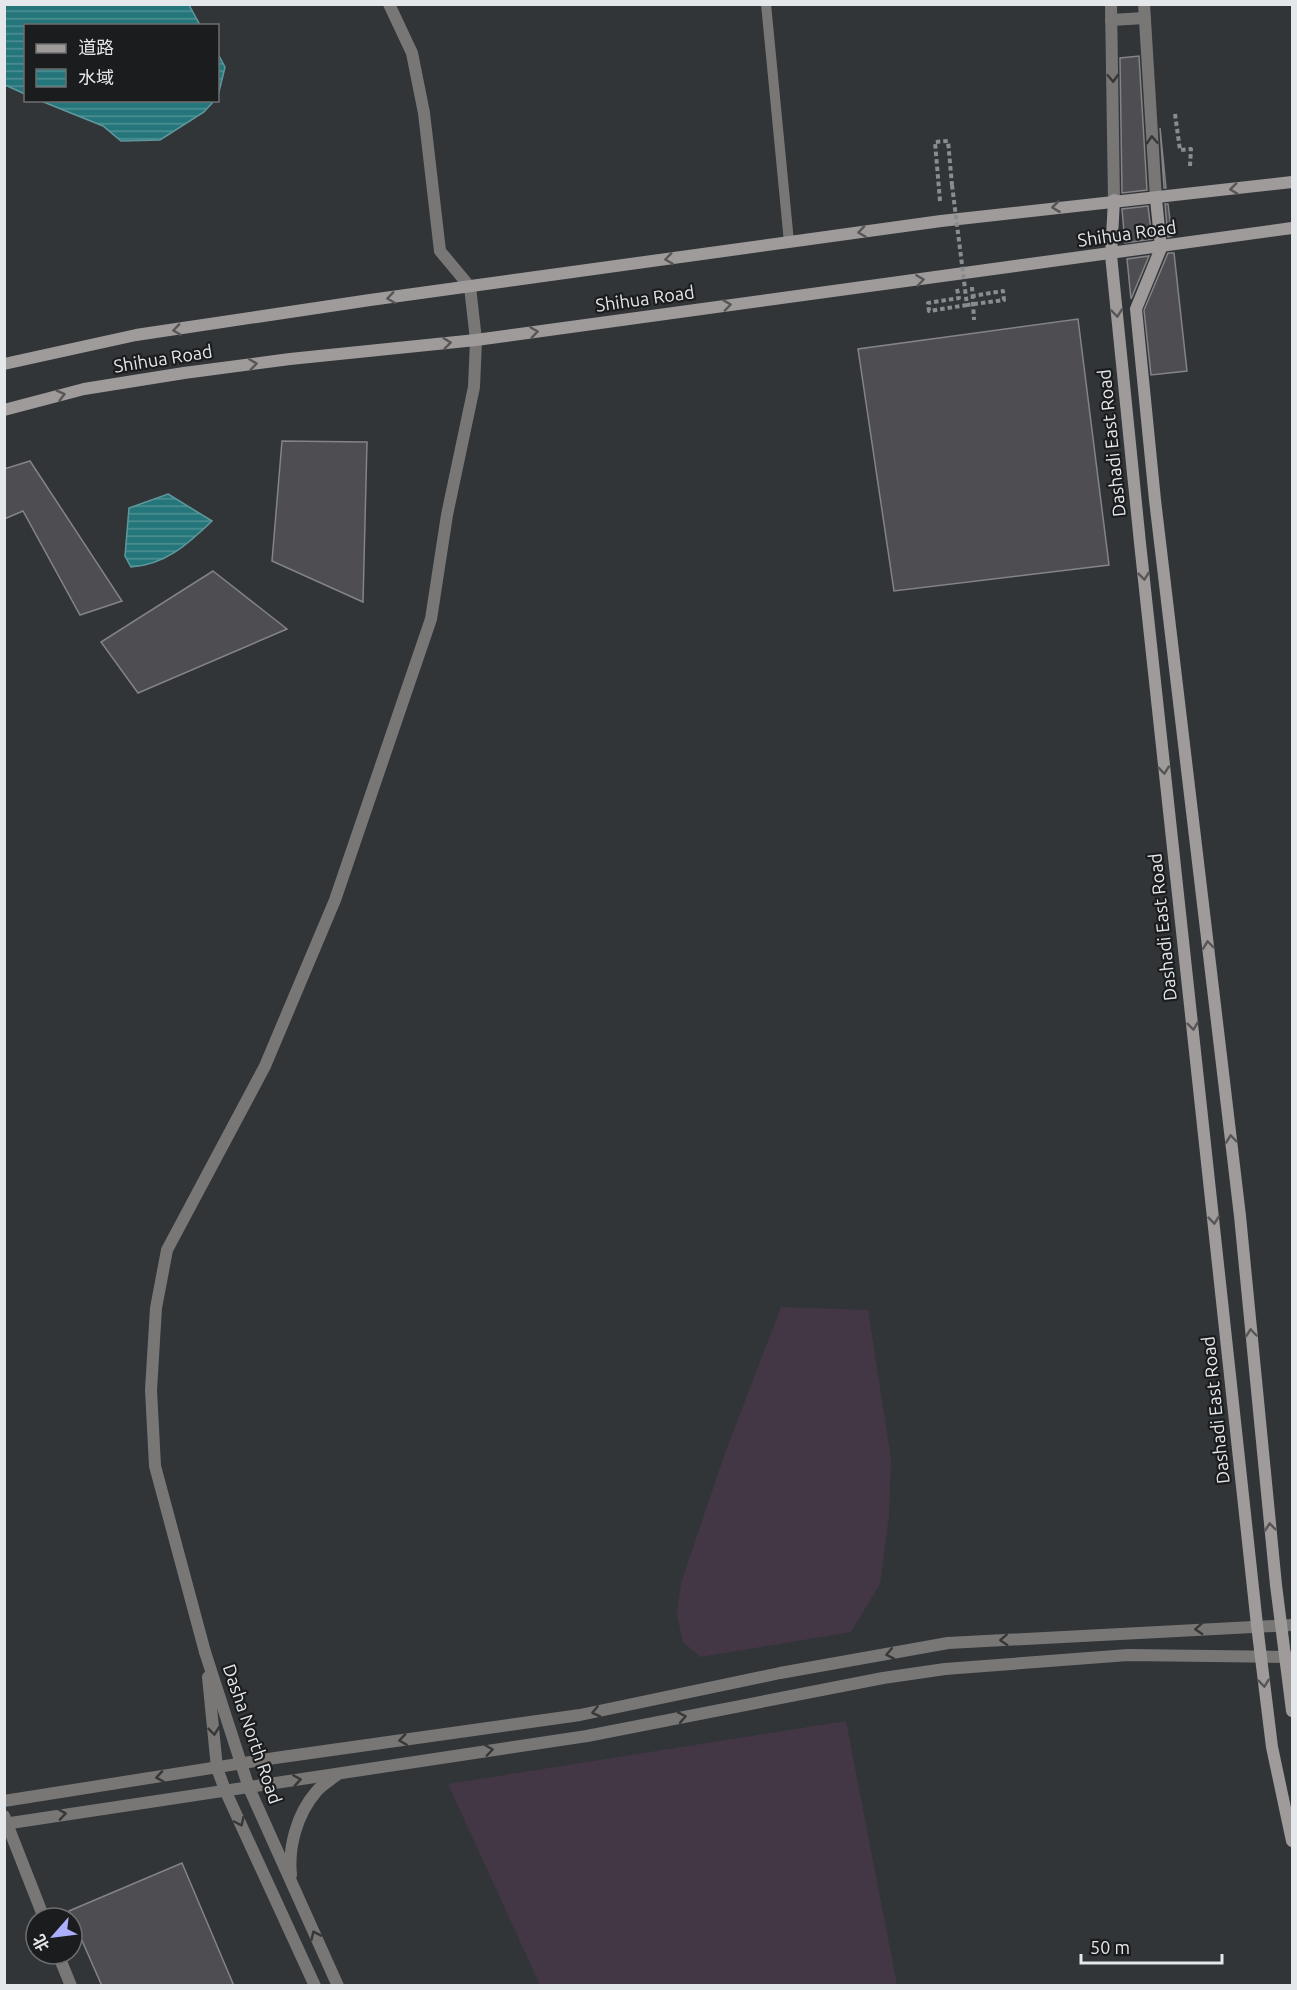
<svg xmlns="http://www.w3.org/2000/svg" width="1297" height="1990" viewBox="0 0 1297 1990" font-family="Ubuntu,'Noto Sans SC',sans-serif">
<defs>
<pattern id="water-rules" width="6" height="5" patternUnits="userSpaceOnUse" patternTransform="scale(1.5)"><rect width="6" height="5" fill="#25767b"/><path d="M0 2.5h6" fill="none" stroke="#4f9094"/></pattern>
</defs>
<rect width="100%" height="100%" fill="#313538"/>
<g fill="#433746">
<path d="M781,1307L868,1310L891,1459L889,1515L880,1584L851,1632L700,1657L683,1642L677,1615L681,1583L725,1453Z"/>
<path d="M846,1721L897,1985H540L448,1784Z"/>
</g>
<g fill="url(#water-rules)" stroke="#5f989c" stroke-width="1.5">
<path d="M5,4L189,5L200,25L26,26L25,94L5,85Z"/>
<path d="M218,54L225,67L218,96Z"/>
<path d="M41,101H214L204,112L160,140L121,141L103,126Z"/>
<path d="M168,494L212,521C188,544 165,565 131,567L125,556L129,508Z"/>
</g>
<g fill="#4d4d52" stroke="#838388" stroke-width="1.5">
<path d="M1139,56L1147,190L1122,193L1120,58Z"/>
<path d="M1160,128L1166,188H1164Z"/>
<path d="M1165,204H1168L1172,236L1168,237Z"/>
<path d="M1148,206L1152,239L1125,243L1122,209Z"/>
<path d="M1168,253H1174L1187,371L1151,375L1144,310Z"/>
<path d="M1149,256L1131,299L1127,259Z"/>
<path d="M1078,319L1109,565L894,591L858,349Z"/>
<path d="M282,441L367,442L363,602L272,561Z"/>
<path d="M30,461L122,601L80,615L23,511L4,519V469Z"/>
<path d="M213,571L287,629L138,693L101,642Z"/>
<path d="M182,1863L234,1986H102L69,1911Z"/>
</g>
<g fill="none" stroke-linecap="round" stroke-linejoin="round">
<g stroke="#898d8f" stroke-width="4" stroke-dasharray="4.5 3" stroke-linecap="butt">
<path d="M1175,114L1180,150L1191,149L1190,166"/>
<path d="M940,201L935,142L948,141L952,185"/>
<path d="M972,287L974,320"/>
<path d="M957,289L959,298L928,303L929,311L967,305"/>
</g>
<path stroke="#797776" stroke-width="10" d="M766,4L789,242"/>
<g stroke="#797776" stroke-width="12">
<path d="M205,1652L155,1466L151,1390L156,1308L167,1250L265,1066L335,900L431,619L447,515L474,387L476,340L470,287L440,251L424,113L412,53L389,4"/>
<path d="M4,1816L44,1918"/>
<path d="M58,1954L71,1986"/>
</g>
<g stroke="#797776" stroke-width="12">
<path d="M1111,4L1114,200"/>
<path d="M1144,4L1156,199"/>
<path d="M1111,20L1145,18"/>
<path d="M205,1652L249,1788L338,1986"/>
<path d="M208,1677L217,1768L225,1790L315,1986"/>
<path d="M4,1801L275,1758L580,1715L780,1673L948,1643L1292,1625"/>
<path d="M4,1824L587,1736L883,1678L945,1669L1128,1655L1292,1657"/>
<path d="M291,1875C288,1847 297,1814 316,1792C321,1785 331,1780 338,1774"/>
</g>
<g stroke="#a09b9b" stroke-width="12">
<path d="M1156,199L1161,248L1136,309L1155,500L1240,1216L1276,1585L1292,1711"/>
<path d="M1114,200L1111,255L1140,543L1257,1625L1272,1747L1292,1841"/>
<path d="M4,364L136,335L370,300L941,221L1292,182"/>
<path d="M4,410L84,389L184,373L290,359L476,340L1292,228"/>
</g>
<path stroke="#898d8f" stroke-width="4" stroke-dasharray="4.5 3" stroke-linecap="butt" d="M952,185L967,305L1004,300L1003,291L973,296"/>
</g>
<defs><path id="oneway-chevron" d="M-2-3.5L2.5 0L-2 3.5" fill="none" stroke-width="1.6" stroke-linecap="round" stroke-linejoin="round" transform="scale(1.5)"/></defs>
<g stroke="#373738">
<use href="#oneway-chevron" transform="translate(1113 78) rotate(88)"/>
<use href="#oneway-chevron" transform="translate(1152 140) rotate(-93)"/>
<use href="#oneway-chevron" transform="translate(1199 1629) rotate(177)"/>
<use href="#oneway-chevron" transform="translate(1004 1640) rotate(177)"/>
<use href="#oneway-chevron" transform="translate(890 1654) rotate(169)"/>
<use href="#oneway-chevron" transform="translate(596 1712) rotate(167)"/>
<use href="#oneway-chevron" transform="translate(682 1717) rotate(-11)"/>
<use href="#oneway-chevron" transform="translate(214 1731) rotate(84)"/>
<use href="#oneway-chevron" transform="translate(403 1740) rotate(172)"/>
<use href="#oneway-chevron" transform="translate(489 1750) rotate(-8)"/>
<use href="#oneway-chevron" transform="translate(160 1777) rotate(171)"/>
<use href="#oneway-chevron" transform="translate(297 1780) rotate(-9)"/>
<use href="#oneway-chevron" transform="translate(62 1814) rotate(-9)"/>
<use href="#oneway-chevron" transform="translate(240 1822) rotate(65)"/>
<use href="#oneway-chevron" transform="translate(315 1935) rotate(-114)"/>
</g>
<g stroke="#575556">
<use href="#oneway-chevron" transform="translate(1234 189) rotate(173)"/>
<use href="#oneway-chevron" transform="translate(1056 207) rotate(173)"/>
<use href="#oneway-chevron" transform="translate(862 232) rotate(172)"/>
<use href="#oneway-chevron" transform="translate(669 259) rotate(172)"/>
<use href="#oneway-chevron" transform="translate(920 280) rotate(-8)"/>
<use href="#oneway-chevron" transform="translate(391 298) rotate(172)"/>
<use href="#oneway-chevron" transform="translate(727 305) rotate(-8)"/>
<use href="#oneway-chevron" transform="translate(1117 313) rotate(84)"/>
<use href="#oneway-chevron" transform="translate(177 330) rotate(172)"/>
<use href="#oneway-chevron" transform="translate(534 332) rotate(-8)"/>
<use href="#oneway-chevron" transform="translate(447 343) rotate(-6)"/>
<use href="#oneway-chevron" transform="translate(253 364) rotate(-8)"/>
<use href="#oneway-chevron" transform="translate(61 395) rotate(-15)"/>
<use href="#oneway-chevron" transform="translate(1144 576) rotate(84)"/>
<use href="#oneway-chevron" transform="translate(1164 770) rotate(84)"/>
<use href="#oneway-chevron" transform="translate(1208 945) rotate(-97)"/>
<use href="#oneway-chevron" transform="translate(1193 1026) rotate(83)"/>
<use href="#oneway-chevron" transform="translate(1231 1139) rotate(-96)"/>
<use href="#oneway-chevron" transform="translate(1214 1220) rotate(84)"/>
<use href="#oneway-chevron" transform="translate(1251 1333) rotate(-95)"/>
<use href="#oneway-chevron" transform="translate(1270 1527) rotate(-96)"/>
<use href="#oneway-chevron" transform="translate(1264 1683) rotate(84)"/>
</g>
<g text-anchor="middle" stroke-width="4.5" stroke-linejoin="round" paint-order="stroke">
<g font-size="18" fill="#e5e8ea" stroke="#1b1c1e">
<text transform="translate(1127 234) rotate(-8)" y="6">Shihua Road</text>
<text transform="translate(645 299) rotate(-8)" y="6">Shihua Road</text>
<text transform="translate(163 359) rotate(-9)" y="6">Shihua Road</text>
<text transform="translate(1112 443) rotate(-96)" y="6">Dashadi East Road</text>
<text transform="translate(1163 927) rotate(-96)" y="6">Dashadi East Road</text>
<text transform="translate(1216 1410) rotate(-96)" y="6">Dashadi East Road</text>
<text transform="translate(252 1734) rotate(71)" y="6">Dasha North Road</text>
</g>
</g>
<rect width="1297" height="1990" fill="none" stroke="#e5e8ea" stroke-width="12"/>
<rect x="24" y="24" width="195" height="78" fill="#1b1c1e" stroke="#6c6e70" stroke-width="1.5"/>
<rect x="36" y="44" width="30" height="9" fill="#a09b9b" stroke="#6c6e70" stroke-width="1.5"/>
<text x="78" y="54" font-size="18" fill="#e5e8ea">道路</text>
<rect x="36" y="69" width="30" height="18" fill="url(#water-rules)" stroke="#6c6e70" stroke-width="1.5"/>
<text x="78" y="84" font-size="18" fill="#e5e8ea">水域</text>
<g transform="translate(54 1936) rotate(242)"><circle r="28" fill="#1b1c1e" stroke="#6c6e70" stroke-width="1.5"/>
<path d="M0-4.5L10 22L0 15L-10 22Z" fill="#acaffb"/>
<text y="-9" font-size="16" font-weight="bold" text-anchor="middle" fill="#e5e8ea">北</text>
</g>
<path d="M1081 1954v9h141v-9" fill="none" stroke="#e5e8ea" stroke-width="3"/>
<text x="1090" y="1954" font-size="18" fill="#e5e8ea" stroke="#1b1c1e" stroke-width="4.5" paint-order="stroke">50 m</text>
</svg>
